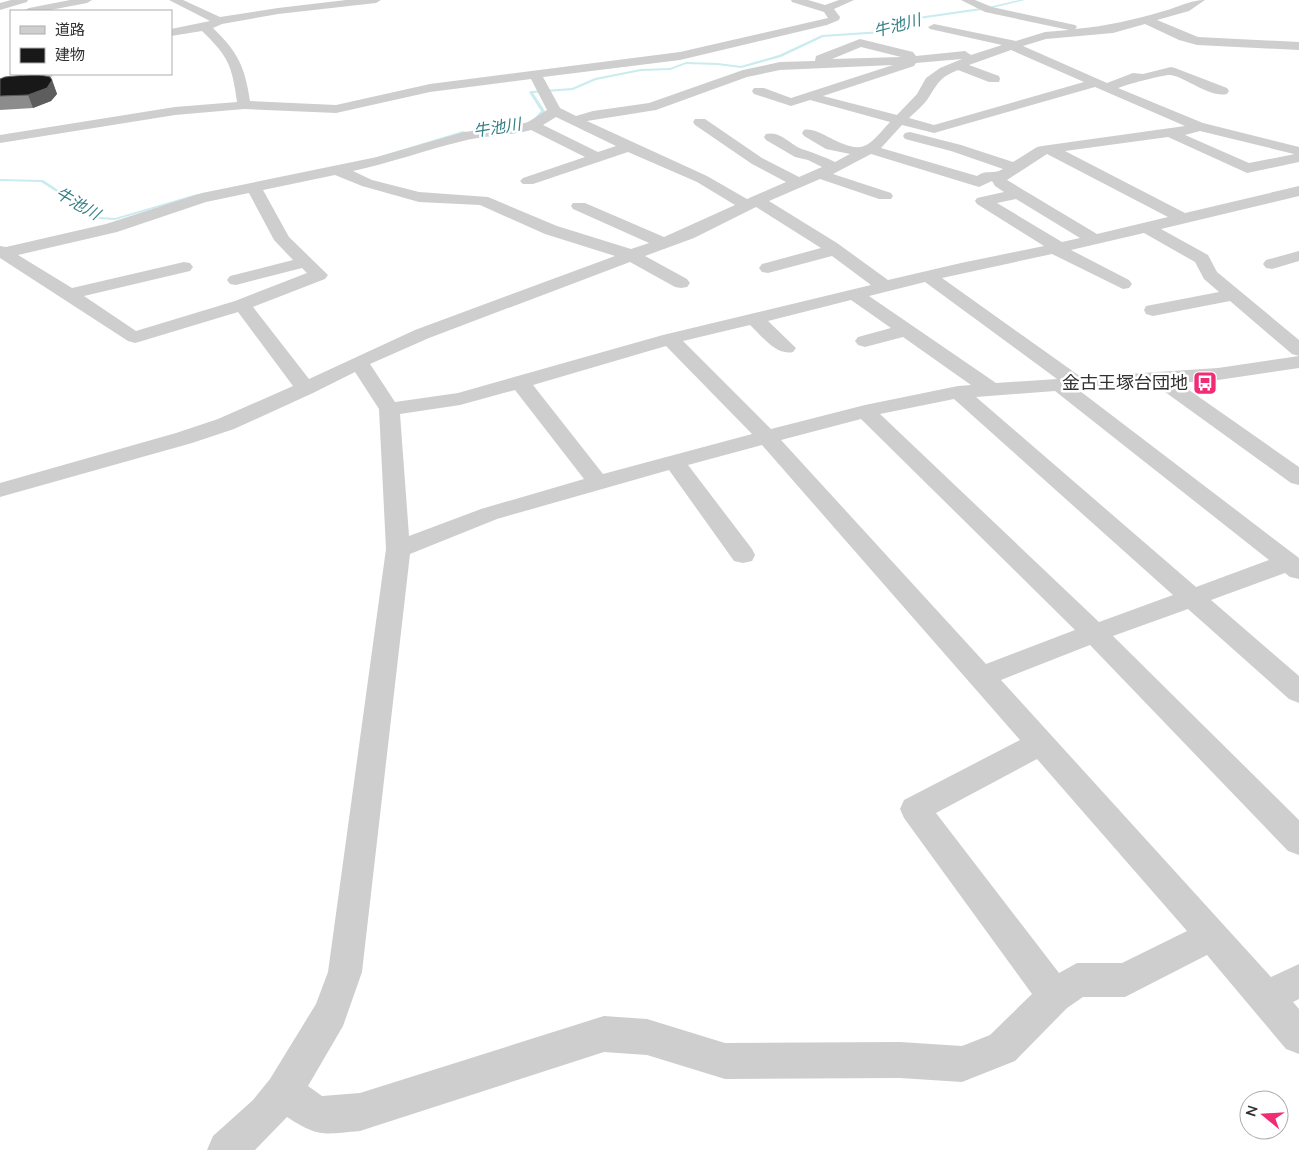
<svg xmlns="http://www.w3.org/2000/svg" width="1299" height="1150" viewBox="0 0 1299 1150" font-family="Mulish,'Noto Sans JP',sans-serif">
<rect width="100%" height="100%" fill="#fff"/>
<g fill="none" stroke-linecap="round" stroke-linejoin="round">
<g fill="#caecef" fill-rule="evenodd">
<path d="M1019,0H1025L988,9L919,19L883,33L823,37L781,57L741,68L718,65L686,64L670,70L641,71L596,80L573,90L533,93L545,111L537,120L534,119L541,111L529,92L531,91L572,88L595,78L641,69L670,68L686,62L718,63L741,66L779,55L822,35L882,31L918,17L988,7Z"/>
<path d="M463,131L466,132L377,159L374,158Z"/>
<path d="M0,179L43,180L100,217L115,218L197,194L201,195L115,220L99,219L41,182L0,181Z"/>
</g>
<g fill="#cecece" fill-rule="evenodd">
<path d="M11,0H28L27,2L0,10V3Z"/>
<path d="M70,0H92L87,3L45,11H23L29,8Z"/>
<path d="M169,0H183L220,17L278,8L346,0H381L376,3L278,14L222,24L213,28C238,52 245,67 250,101L336,105L430,84L680,52L828,18L824,12L792,2L791,0H808L825,5L839,0H854L834,9L840,17L839,20L827,25L680,60L543,77L560,108L576,116L593,111L649,103L743,70L780,62L815,61L816,56L860,39L913,52L916,56L965,51L971,55L1002,45L930,29L928,27L934,24L1016,41L1045,32L1069,30L985,12L961,0H975L992,7L1075,25L1077,27L1075,29C1108,26 1133,20 1164,11C1179,7 1190,0 1205,0L1189,11L1157,20L1198,37L1299,42V50L1197,45L1179,40L1145,24L1113,33L1046,39L1023,46L1107,83L1133,73L1143,74L1171,67L1175,68L1227,88L1229,91L1227,94C1210,98 1187,78 1171,75C1164,74 1125,85 1118,88L1203,123L1299,147V162L1247,173L1168,137L1065,151L1185,213L1299,186V196L1161,229L1208,255L1217,272L1299,340V356L1292,354L1230,301L1153,316L1146,314L1144,310L1146,306L1219,292L1204,279L1195,262L1144,233L1071,250L1129,280L1132,284L1129,288L1123,289L1052,254L942,278L1081,377L1218,368L1299,356V368L1218,380L1179,383L1299,467V485L1291,483L1154,384L1080,391L1299,558V579L1290,577L1285,573L1211,600L1299,676V703L1289,699L1188,609L1113,636L1299,820V855L1288,851L1090,645L1001,680L1271,977L1299,964V999L1293,1002L1299,1009V1054L1286,1049L1207,955L1125,997H1083L1067,1008L1015,1061L962,1082L900,1078L725,1079L647,1055L604,1052L360,1131C324,1134 319,1138 287,1117L255,1150H207L213,1136L253,1100L270,1079L316,1004L328,972L386,549L379,409L355,372L313,393L234,429L192,443L0,497V483L176,433L218,419L293,386L238,312L142,341L135,343L128,341L0,258V246L6,247L106,224L202,193L377,157L464,132L514,126L528,122L547,110L531,79L430,92L336,113L244,109L175,115L0,143V135L175,107L237,102C232,65 228,56 202,31L171,36V29L210,21ZM861,47L901,57L832,59ZM1011,50L1084,82L934,125L909,118C916,111 924,105 929,97C939,82 939,78 958,70L989,82H999L1000,79L999,76L969,65ZM962,59L940,68L926,78L917,94L897,115L823,96L914,66L916,63ZM893,65L791,98L764,88H754L752,91L754,94L791,106L810,100L890,122C883,129 873,143 864,146C845,153 819,126 804,130L802,133L804,136L826,149L850,154L835,162C825,157 816,154 805,150C792,147 781,130 766,134L764,137L766,140L795,157L808,160L822,167L799,177L762,158L705,119H695L693,122L695,125L752,164L786,182L747,199L707,176L587,121L656,110L747,77L780,70ZM1095,87L1185,126L1042,146L1037,147L1013,162L961,145L910,132L905,133L903,136L905,139L951,151L1003,169C993,175 986,169 977,176L881,148L902,125L934,133ZM556,117L616,146L598,152L543,125ZM531,130L585,157L523,178L520,181L523,184H533L628,152L697,182L735,205L664,237L585,203H573L571,206L573,209L649,243L631,249L557,226L488,197L419,192L372,180L353,171C390,163 426,150 463,141C486,135 509,136 531,130ZM1200,131L1294,154H1295L1249,163L1185,135ZM871,154L979,187L992,181L995,186L1004,192L977,198L975,201L977,204L1044,246L961,263L888,280L837,243L769,201L820,179L879,199H891L893,196L891,193L833,174ZM1047,154L1168,217L1097,234L1007,180ZM335,175L362,186L419,202L480,205L545,234L615,256L415,330L309,379L253,307L325,279L328,275L289,237L263,190ZM249,193L274,240L293,260L230,276L227,280L230,284L236,285L302,268L307,273L235,301L136,331L84,296L190,271L193,267L190,263L184,262L72,288L18,255L117,232L206,202ZM1016,199L1080,238L1062,242L997,203ZM756,207L821,248L762,264L759,268L762,272L768,273L832,256L871,285L663,335L458,393L395,402L370,364L429,338L630,262L675,287L681,288L687,287L690,283L687,279L645,256L694,238ZM925,282L1057,379L996,383L869,296ZM851,300L891,328L858,337L855,341L858,345L865,347L903,337L971,385L958,386L865,405L771,429L683,341L750,325C762,336 776,356 793,352L796,348L768,321ZM666,346L752,434L603,474L533,385ZM515,390L584,479L481,509L409,536L400,414L460,405ZM1055,391L1269,560L1196,587L976,397ZM954,399L1173,595L1099,622L880,414ZM861,419L1075,630L986,664L781,440ZM762,445L1020,740L904,800L900,809L904,818L1032,994L990,1035L962,1046L900,1042L725,1043L647,1019L604,1016L360,1093L322,1096L308,1086L343,1026L362,972L410,554L497,519L669,470L734,561L743,563L752,561L755,555L752,549L688,465ZM1037,759L1187,931L1122,963H1077L1059,973L936,813Z"/>
<path d="M35,74H53L52,77L15,90H5L3,87L5,84Z"/>
<path d="M1299,251V261L1272,269L1266,268L1263,264L1266,260Z"/>
</g>
</g>
<path fill="#8c8c8c" d="M0,79L52,80L57,94L51,101L33,108L0,110Z"/>
<path fill="#5d5d5d" d="M52,80L57,94L51,101L33,108L28,95Z"/>
<path fill="#181818" stroke="#5d5d5d" d="M36,74L50,77L52,80L47,88L28,95L0,96V79L5,77Z"/>
<defs>
<g id="bus-square" transform="scale(1.25)"><rect x="-9" y="-9" width="18" height="18" rx="4" fill="#f12b74" stroke="#fff"/><path d="M-5-6H5V4H4V6H2V4H-2V6H-4V4H-5ZM-3.5-4V0h7V-4ZM-3.5 1.2v1.5H-2V1.2ZM2 1.2v1.5H3.5V1.2Z" fill="#fff"/></g>
</defs>
<g fill-rule="evenodd">
<use href="#bus-square" x="1205" y="383"/>
</g>
<g text-anchor="middle" stroke-width="5" stroke-linejoin="round" paint-order="stroke">
<g font-size="16" font-style="italic" fill="#327e85" stroke="#fff">
<text transform="translate(897 25) rotate(-15)" y="6">牛池川</text>
<text transform="translate(497 127) rotate(-9)" y="6">牛池川</text>
<text transform="translate(78 203) rotate(30)" y="6">牛池川</text>
</g>
<g font-size="18" fill="#313131" stroke="#fff" text-anchor="end">
<text x="1188" y="389">金古王塚台団地</text>
</g>
</g>
<rect x="10" y="10" width="162" height="65" fill="#ffffff" stroke="#adadad"/>
<rect x="20" y="26" width="25" height="8" fill="#cecece" stroke="#adadad"/>
<text x="55" y="35" font-size="15" fill="#313131">道路</text>
<rect x="20" y="48" width="25" height="15" fill="#181818" stroke="#adadad"/>
<text x="55" y="60" font-size="15" fill="#313131">建物</text>
<g transform="translate(1264 1115) rotate(288)"><circle r="24" fill="#ffffff" stroke="#adadad"/>
<path d="M0-4L9 19L0 12L-9 19Z" fill="#f12b74"/>
<text y="-8" font-size="14" font-weight="bold" text-anchor="middle" fill="#313131">N</text>
</g>
</svg>
